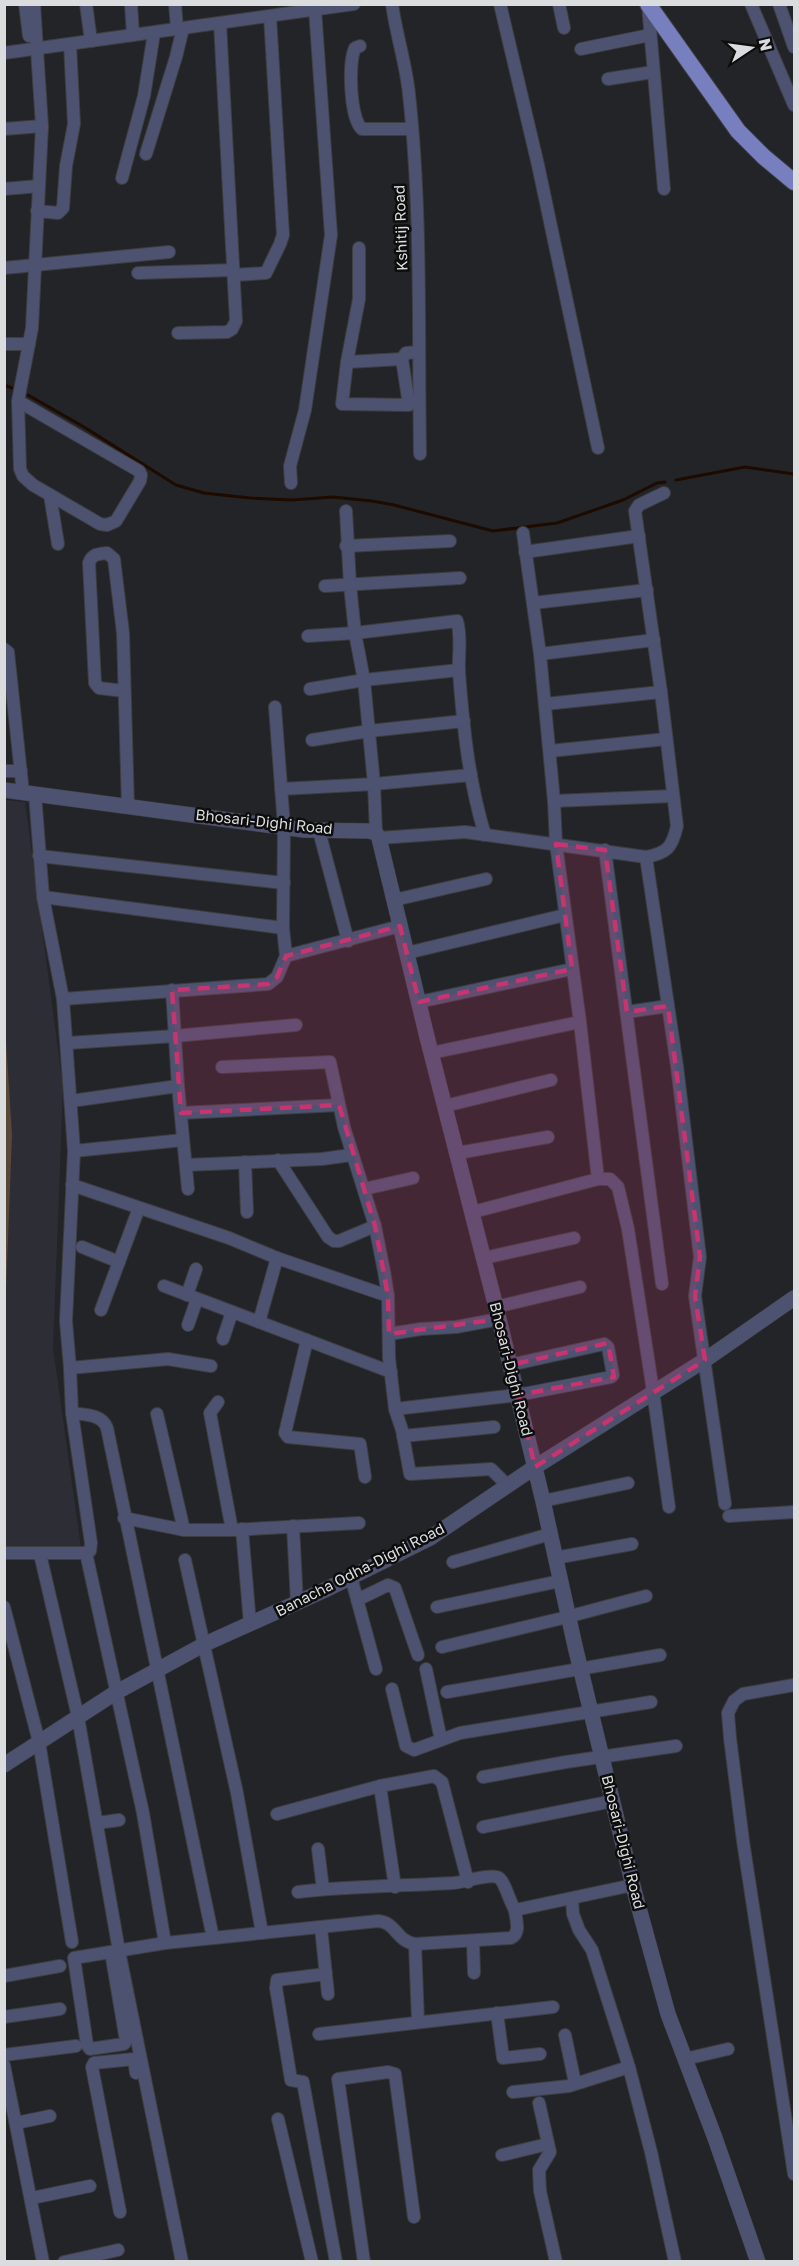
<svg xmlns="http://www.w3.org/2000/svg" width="799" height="2266" viewBox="0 0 799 2266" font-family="'Golos Text',sans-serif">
<rect width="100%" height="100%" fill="#232427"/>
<path fill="#2d2e35" d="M5,800L25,802L63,1087L53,1348L81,1548H5Z"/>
<path fill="#594839" d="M5,1026L12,1135L5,1317L4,1026Z"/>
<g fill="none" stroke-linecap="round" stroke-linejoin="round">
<g stroke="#1d0b00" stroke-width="3">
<path d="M4,385L12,388"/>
<path d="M28,395L84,427L176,485L204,493L250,498L292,500L333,497L372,501L394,505L493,531L557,523L623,500L657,483L665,482"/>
<path d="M676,480L745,467L794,474"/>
</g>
<g stroke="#3d3e41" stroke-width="14">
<g id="minor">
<path d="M25,4L29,36"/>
<path d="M86,4L91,41"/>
<path d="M131,4L133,35L354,4"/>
<path d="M175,4L177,29"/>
<path d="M392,4C396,34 406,64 409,94C422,213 418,334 420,454"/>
<path d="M500,4L538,165L598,448"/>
<path d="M559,4L564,28"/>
<path d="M751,4L794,105"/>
<path d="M779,4L794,47"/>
<path d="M648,5L664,189"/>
<path d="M360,46L355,48C348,63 350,119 362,129H412"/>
<path d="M581,49L650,35"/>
<path d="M4,53L133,35"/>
<path d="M608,79L653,72"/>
<path d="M4,129L42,126"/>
<path d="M146,154L176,57L183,28"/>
<path d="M122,178L144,96L154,33"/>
<path d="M4,189L39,186"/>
<path d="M37,211L58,213L63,208L66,166L74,124L70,44"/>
<path d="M359,248V299L347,362L342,404L409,405L402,359L406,353L419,352"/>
<path d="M4,268L169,252"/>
<path d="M138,273L234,270"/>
<path d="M234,275L266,273L280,244L283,235L270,16"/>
<path d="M178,333L227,332L232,329L236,321L220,23"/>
<path d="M4,344H29"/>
<path d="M347,362L402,359"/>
<path d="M18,401L139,471L141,475L140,481L116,521L107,525L100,524L33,485L23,476L20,469L18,401L32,328L42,126L34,4"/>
<path d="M291,483L290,466L305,410L331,235L315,9"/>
<path d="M50,495L58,544"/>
<path d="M346,511L350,585L355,633L364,680L374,784L376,833"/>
<path d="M346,546L450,541"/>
<path d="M525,552L639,536"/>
<path d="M325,586L460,578"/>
<path d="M533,603L647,590"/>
<path d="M308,636L355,633L457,621C462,637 458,656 459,672C463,726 469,783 485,835"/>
<path d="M4,649L8,652L23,793"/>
<path d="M540,654L654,640"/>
<path d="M310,689L364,680L459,670"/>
<path d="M124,691L99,688L95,683L89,563C92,554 98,554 107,553L114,559L123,633L128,807"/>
<path d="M545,704L661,692"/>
<path d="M312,740L369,731L464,721"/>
<path d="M550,751L666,739"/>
<path d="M4,771H21"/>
<path d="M281,789L374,784L471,775"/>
<path d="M35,794L43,897L283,928"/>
<path d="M554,801L673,796"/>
<path d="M319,831L348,941"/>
<path d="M379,838L465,832L646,857C667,853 672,848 677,826L661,692L635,511L639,505L664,493"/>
<path d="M605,850L662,1284"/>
<path d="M39,856L284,883"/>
<path d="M646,857L677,1066L700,1257L695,1296L725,1504"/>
<path d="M43,897L63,999L74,1151L66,1321L70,1368"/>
<path d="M394,900L486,879"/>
<path d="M407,953L565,915"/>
<path d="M286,956L400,926"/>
<path d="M172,990L178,1086L188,1189"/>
<path d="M63,999L268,984L277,977L286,956L283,928L284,826L275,707"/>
<path d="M419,1002L572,969"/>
<path d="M627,1012L668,1006"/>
<path d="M68,1043L175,1036L296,1025"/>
<path d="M431,1053L580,1022"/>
<path d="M222,1067L330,1062L344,1127L375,1226L384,1271L388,1296L389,1358L395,1409L518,1395L611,1377L613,1375L608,1347L604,1344L510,1365"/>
<path d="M71,1101L178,1086"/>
<path d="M445,1106L551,1080"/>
<path d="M181,1113L339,1105"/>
<path d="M74,1151L183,1140"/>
<path d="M458,1153L548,1137"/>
<path d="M278,1160L328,1237L334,1241H339L375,1226"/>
<path d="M245,1162L247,1212"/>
<path d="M186,1165L322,1159L351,1155"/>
<path d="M598,1179H610L618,1187L628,1229L653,1391L669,1507"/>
<path d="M72,1185L229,1238L277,1258L388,1296"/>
<path d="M364,1189L413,1178"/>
<path d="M473,1212L598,1179L580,1022L556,844L554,801L540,654L523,533"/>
<path d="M82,1247L119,1262"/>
<path d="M484,1258L574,1238"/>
<path d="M164,1286L391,1372"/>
<path d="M187,1295L196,1269"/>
<path d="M496,1307L580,1287"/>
<path d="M101,1310L139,1208"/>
<path d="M259,1322L277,1258"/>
<path d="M188,1325L197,1299"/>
<path d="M389,1334L421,1329L456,1327L499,1319"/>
<path d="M223,1339L232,1312"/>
<path d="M307,1340L285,1433L288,1437L360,1444L365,1477"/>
<path d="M211,1366L168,1359L70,1368L72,1413C85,1415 102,1414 107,1428L213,1938"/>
<path d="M218,1402L210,1413L232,1530"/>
<path d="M395,1409L402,1430L410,1474L491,1469L507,1485"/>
<path d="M157,1414L184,1530"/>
<path d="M403,1436L494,1427"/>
<path d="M543,1501L628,1483"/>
<path d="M729,1516L794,1512"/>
<path d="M124,1518L184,1530H232L359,1523"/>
<path d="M293,1526L297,1603"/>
<path d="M242,1529L250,1624"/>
<path d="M4,1553H86L90,1551L91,1543L72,1413"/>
<path d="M86,1553L143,1813L165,1943"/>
<path d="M40,1554L78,1717L119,1951L182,2262"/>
<path d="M555,1558L632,1544"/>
<path d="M185,1560L237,1793L262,1933"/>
<path d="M453,1562L550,1534"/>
<path d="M351,1577L376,1669"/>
<path d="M357,1600L388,1585L395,1588L418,1655"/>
<path d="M4,1607L39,1742L72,1942"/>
<path d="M437,1607L560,1581"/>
<path d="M442,1647L563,1618L646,1596"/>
<path d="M426,1669L441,1740"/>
<path d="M794,1685L743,1694L734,1701L728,1713L730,1738L743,1841L794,2174"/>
<path d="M392,1689L406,1746L414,1750L460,1733L651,1702"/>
<path d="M447,1692L660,1655"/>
<path d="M483,1777L566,1762L676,1746"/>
<path d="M380,1786L395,1887"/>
<path d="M277,1814L380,1786L434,1776L442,1782L468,1882"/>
<path d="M97,1823L119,1820"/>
<path d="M483,1827L613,1801"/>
<path d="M318,1849L323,1889"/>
<path d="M298,1892C350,1886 402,1886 454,1883C464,1882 492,1873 499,1878C505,1882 510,1903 515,1910"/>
<path d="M572,1899L573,1914L579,1930L592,1950L629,2067L651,2152L675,2262"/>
<path d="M321,1928L328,1994"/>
<path d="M473,1941L474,1973"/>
<path d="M415,1944L511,1938C521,1933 516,1920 515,1910L633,1885"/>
<path d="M111,1952L126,2041L124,2044L90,2049L87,2045L74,1958L165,1943L378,1921C396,1922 396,1941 415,1944L418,2021"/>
<path d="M326,1974L277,1980L276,1988L291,2080L303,2082L336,2262"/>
<path d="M4,1976L60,1966"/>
<path d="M497,2013L503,2058L540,2054"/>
<path d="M4,2017L60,2009"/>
<path d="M319,2034L553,2007"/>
<path d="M565,2035L575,2083"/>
<path d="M4,2055L76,2046"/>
<path d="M685,2059L728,2049"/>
<path d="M4,2065L43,2262"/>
<path d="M513,2092L569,2086L629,2067"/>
<path d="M539,2103L550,2152L539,2170L540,2191L556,2262"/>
<path d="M278,2119L312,2262"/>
<path d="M16,2123L50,2116"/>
<path d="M502,2155L548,2144"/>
<path d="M32,2198L90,2186"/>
<path d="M120,2212L92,2067L94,2063L134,2059L136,2073"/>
<path d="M64,2262L118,2250"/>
<path d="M364,2262L338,2079L388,2072L395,2074L414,2217"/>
</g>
</g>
<g stroke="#3d3e41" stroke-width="16">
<g id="tertiary">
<path d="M4,790L304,830L369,831L376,833L379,838L427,1037L496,1307L543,1501L575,1646L634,1890L668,2014L715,2138L758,2262"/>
<path d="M4,1765L115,1693L205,1644L325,1590L430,1538L535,1467L705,1360L794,1298"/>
</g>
</g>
<g stroke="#3d3e41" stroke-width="18">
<path id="primary" d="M648,4L738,131L764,157L794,182"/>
</g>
<use href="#minor" stroke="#4e5271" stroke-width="12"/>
<use href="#tertiary" stroke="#4e5271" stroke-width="15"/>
<use href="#primary" stroke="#787fbf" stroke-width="16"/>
</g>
<path fill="#c6356f" fill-opacity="0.2" stroke="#c6356f" stroke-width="4.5" stroke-dasharray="12 8" stroke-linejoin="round" d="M556,844L605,850L627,1012L668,1006L700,1257L695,1296L705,1360L535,1467L518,1395L614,1377L608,1343L510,1365L499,1319L389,1334L388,1296L375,1226L339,1105L181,1113L172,990L268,984L277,977L286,956L400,926L419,1002L572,969Z"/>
<g text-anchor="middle" stroke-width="5" stroke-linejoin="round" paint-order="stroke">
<g font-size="15" fill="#dbdcde" stroke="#0d0d0e">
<text transform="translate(401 228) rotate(-92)" y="5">Kshitij Road</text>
<text transform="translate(264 822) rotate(6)" y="5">Bhosari-Dighi Road</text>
<text transform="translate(511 1369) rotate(76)" y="5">Bhosari-Dighi Road</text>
<text transform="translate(360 1570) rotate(-27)" y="5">Banacha Odha-Dighi Road</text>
<text transform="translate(623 1842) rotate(76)" y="5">Bhosari-Dighi Road</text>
</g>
</g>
<rect width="799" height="2266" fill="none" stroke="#dbdcde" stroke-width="12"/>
<g transform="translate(751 48) rotate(77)" stroke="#0d0d0e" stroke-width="4.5" paint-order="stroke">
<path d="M0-4.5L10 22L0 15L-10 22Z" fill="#dbdcde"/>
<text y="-9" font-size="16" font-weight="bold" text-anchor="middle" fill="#dbdcde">N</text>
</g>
</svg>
